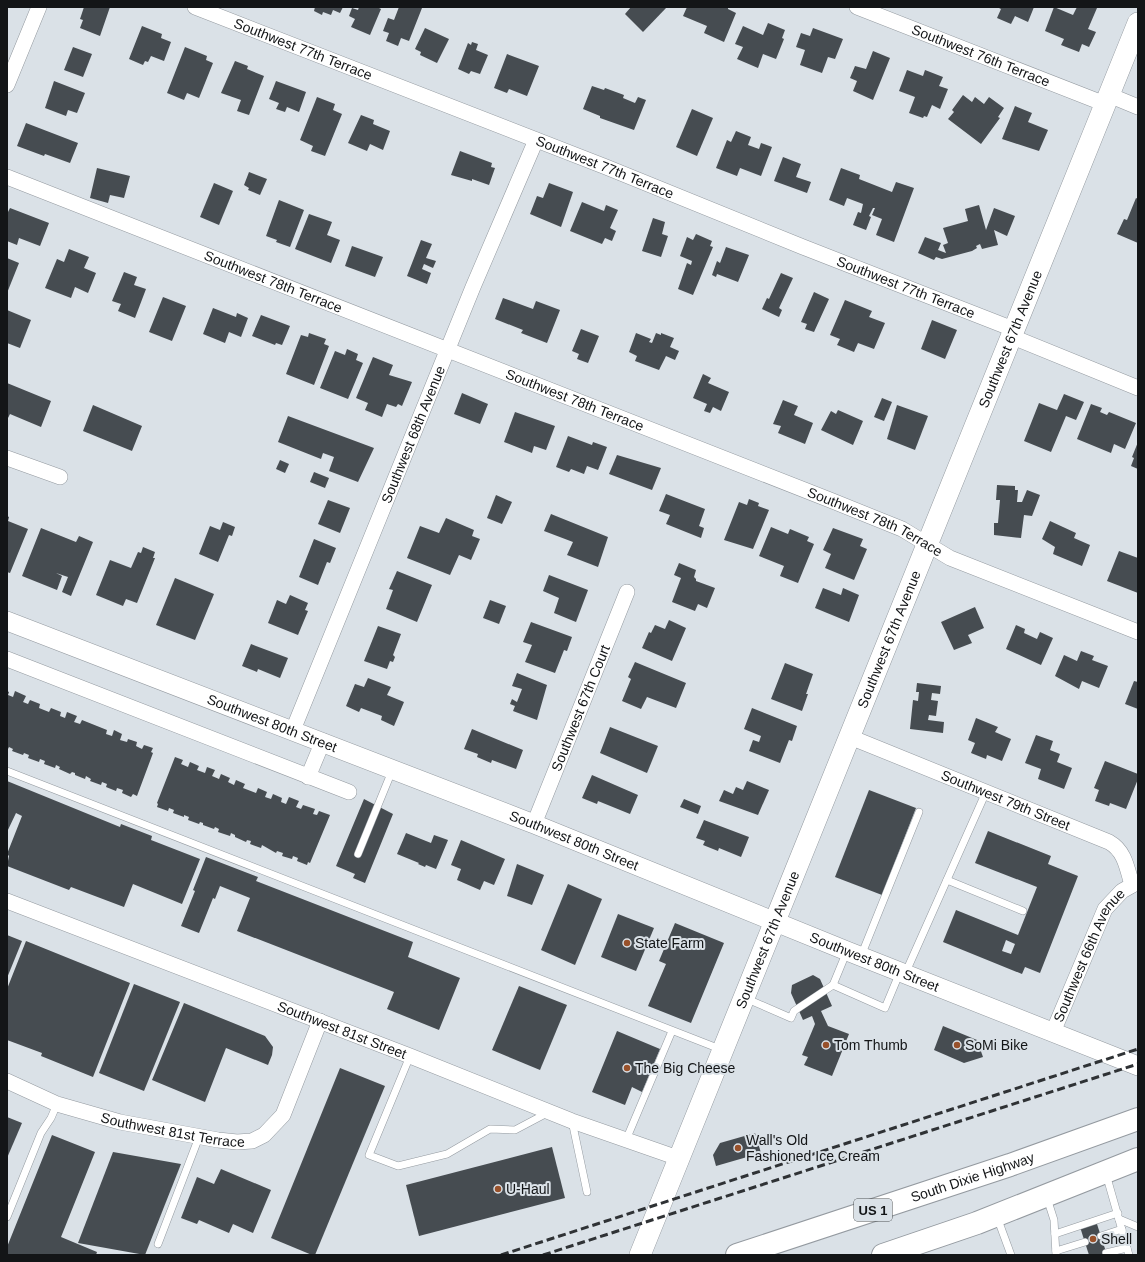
<svg xmlns="http://www.w3.org/2000/svg" width="1145" height="1262" viewBox="0 0 1145 1262" font-family="Helvetica,sans-serif">
<rect width="100%" height="100%" fill="#dae1e7"/>
<g fill="#464c51" fill-rule="evenodd">
<path d="M84,7H110L100,36L80,28L83,20L80,19Z"/>
<path d="M315,7H343L340,13L333,10L331,15L323,12L322,15L314,11Z"/>
<path d="M359,7H377L381,9L370,35L351,27L355,19L349,16L352,8L358,10Z"/>
<path d="M399,7L422,8L409,41L401,38L398,46L386,41L389,33L383,31L388,18L394,20Z"/>
<path d="M631,7H667L643,32L625,14Z"/>
<path d="M687,7H728V9L736,13L724,42L704,33L707,26L683,16Z"/>
<path d="M997,7H1034L1028,22L1015,16L1011,24L997,18L1001,9Z"/>
<path d="M1054,7L1073,15L1077,7L1097,8L1088,29L1096,32L1089,47L1082,44L1079,52L1061,45L1064,39L1045,31Z"/>
<path d="M768,23L785,30L782,38L784,39L776,59L763,54L758,68L737,59L743,47L735,44L743,26L763,35Z"/>
<path d="M142,26L162,34L161,38L171,42L164,61L151,56L148,62L145,61L143,65L129,59Z"/>
<path d="M425,28L449,39L437,63L420,55L421,52L415,49Z"/>
<path d="M813,28L843,39L835,59L828,57L822,73L800,65L805,50L796,47L801,33L810,36Z"/>
<path d="M472,42L478,44L476,50L488,55L480,74L471,71L469,74L458,69L468,43L471,45Z"/>
<path d="M73,47L92,54L83,77L64,70Z"/>
<path d="M185,47L207,56L206,60L213,63L199,98L187,93L184,100L167,93Z"/>
<path d="M873,51L890,58L873,100L853,91L857,81L850,78L855,66L866,69Z"/>
<path d="M507,54L539,66L527,96L509,89L507,93L494,88Z"/>
<path d="M235,61L248,66L247,69L264,76L249,115L237,111L241,100L221,93Z"/>
<path d="M907,70L923,76L925,70L943,77L939,86L948,89L940,109L932,105L927,117L924,116L923,118L909,113L915,97L899,91Z"/>
<path d="M54,81L85,93L77,113L68,110L66,116L45,108Z"/>
<path d="M276,81L306,92L299,112L287,107L285,112L276,109L279,103L269,99Z"/>
<path d="M592,86L604,90L605,88L624,95L623,98L635,103L638,97L646,100L634,130L600,118V116L583,109Z"/>
<path d="M963,95L972,102L975,97L984,104L989,97L1004,108L998,117L1000,118L981,144L948,119L954,112L952,110Z"/>
<path d="M317,97L335,104L333,110L342,114L325,156L311,151L313,146L300,140Z"/>
<path d="M1015,106L1032,113L1028,122L1048,130L1039,151L1002,139Z"/>
<path d="M692,109L713,118L697,156L676,147Z"/>
<path d="M361,115L374,120L373,124L390,131L383,150L370,144L367,151L348,143Z"/>
<path d="M26,123L78,143L70,163L45,154L44,156L17,146Z"/>
<path d="M736,131L751,137L748,145L759,149L761,143L772,147L761,176L740,168L737,176L716,168L727,140L731,142Z"/>
<path d="M460,151L492,163L491,167L495,168L489,185L472,179V181L451,175Z"/>
<path d="M783,157L801,164L796,177L811,182L807,193L774,181Z"/>
<path d="M97,168L130,176L124,198L110,195L108,203L90,198Z"/>
<path d="M841,168L860,175L859,179L892,192L896,182L914,188L894,242L876,235L882,219L872,215L875,208H873L869,216L871,217L866,230L853,225L858,212L861,213L863,204L847,198L844,206L829,200Z"/>
<path d="M249,172L267,179L260,195L248,190L249,188L244,185Z"/>
<path d="M214,183L233,191L219,225L200,217Z"/>
<path d="M549,183L573,192L561,227L530,214L537,196L543,198Z"/>
<path d="M1136,198L1138,199V243L1117,234L1124,219L1127,220Z"/>
<path d="M279,200L304,210L290,247L276,242L277,240L266,236Z"/>
<path d="M582,202L604,211L606,205L618,210L610,228L616,231L612,241L605,238L602,244L570,231Z"/>
<path d="M979,205L986,230L994,208L1015,216L1007,236L994,230L998,245L982,249L980,244L976,246L977,248L972,251L942,259L936,257L934,260L918,253L925,237L941,243L938,250L946,253L943,245L948,243L943,228L968,221L965,209Z"/>
<path d="M10,208L49,223L40,246L19,238L17,245L7,241V211L8,212Z"/>
<path d="M309,214L332,222L327,235L340,240L331,263L295,249Z"/>
<path d="M653,218L665,222L662,234L668,236L661,257L642,251Z"/>
<path d="M696,234L712,241L710,246L713,247L693,295L678,289L687,263L691,265L692,261L680,256L687,237L693,240Z"/>
<path d="M421,240L432,244L426,258L436,261L433,268L424,264L422,269L431,273L427,284L407,276Z"/>
<path d="M352,246L383,257L375,277L345,266Z"/>
<path d="M726,247L749,255L738,282L717,274L716,277L712,275L717,261L720,263Z"/>
<path d="M69,249L89,257L84,268L96,273L88,293L75,287L71,298L45,288L57,259L64,262Z"/>
<path d="M7,258L19,263L7,293Z"/>
<path d="M124,272L137,277L134,285L146,289L135,318L118,311L121,304L112,301Z"/>
<path d="M781,273L793,278L779,308L782,310L779,317L762,309L767,298L769,299Z"/>
<path d="M814,292L829,299L814,332L805,329L807,324L801,322Z"/>
<path d="M163,297L186,306L172,341L149,332Z"/>
<path d="M503,298L533,309L536,301L560,310L547,343L521,333L523,330L495,319Z"/>
<path d="M845,300L872,311L869,317L885,323L874,349L858,343L854,352L837,345L840,339L830,335Z"/>
<path d="M213,308L236,317L237,313L248,318L241,337L229,332L225,343L203,334Z"/>
<path d="M7,310L31,320L20,348L7,343Z"/>
<path d="M261,315L290,326L282,345L276,343L275,345L252,336Z"/>
<path d="M932,320L957,330L945,359L921,349Z"/>
<path d="M581,329L599,336L588,363L577,359L579,354L572,351Z"/>
<path d="M309,333L326,339L324,344L329,346L314,385L286,374L301,335L308,337Z"/>
<path d="M636,333L651,339L649,342L652,343L656,333L661,335V333L674,338L670,347L679,351L675,360L666,356L659,370L635,361L637,356L629,352Z"/>
<path d="M347,349L358,354L356,360L363,363L348,399L320,388L335,351L345,355Z"/>
<path d="M373,357L393,365L389,375L412,382L402,406L398,404L396,407L387,404L382,417L365,410L368,403L356,398Z"/>
<path d="M703,374L711,378L708,383L729,392L721,411L713,407L710,413L704,411L707,404L693,398Z"/>
<path d="M7,383L51,401L41,427L10,414L7,420Z"/>
<path d="M462,393L488,404L480,424L454,414Z"/>
<path d="M1064,394L1084,402L1076,420L1066,416L1051,452L1024,441L1039,403L1057,410Z"/>
<path d="M882,398L892,402L884,421L874,417Z"/>
<path d="M783,400L798,406L794,415L813,423L805,444L778,433L781,426L773,424Z"/>
<path d="M1091,404L1102,408L1100,412L1107,415L1109,412L1136,423L1125,449L1114,444L1111,453L1077,439Z"/>
<path d="M93,405L142,426L132,451L83,431Z"/>
<path d="M897,405L928,416L915,450L887,439Z"/>
<path d="M838,410L863,421L853,445L821,430L831,411L836,414Z"/>
<path d="M515,412L555,426L546,450L534,446L532,453L504,442Z"/>
<path d="M288,416L374,448L358,482L329,471L334,457L323,453L321,459L278,442Z"/>
<path d="M568,436L592,445L593,442L607,447L598,470L587,466L584,474L571,469L569,472L556,467Z"/>
<path d="M1138,442V469L1131,466L1134,458L1132,457Z"/>
<path d="M617,455L661,468L652,490L609,474Z"/>
<path d="M280,460L289,464L285,473L276,469Z"/>
<path d="M314,472L329,478L325,488L310,482Z"/>
<path d="M997,485L1015,486V490H1018L1017,502H1022L1027,490L1040,495L1032,516L1024,515L1021,538L994,535V523H998L1000,500H996Z"/>
<path d="M666,494L705,509L699,526L704,528L701,538L666,524L670,515L659,511Z"/>
<path d="M496,495L512,502L502,524L487,518Z"/>
<path d="M749,499L759,503L758,506L769,510L753,549L724,540L739,502L747,505Z"/>
<path d="M328,500L350,508L340,533L318,524Z"/>
<path d="M551,514L608,537L598,567L567,555L573,542L544,531Z"/>
<path d="M7,516L9,517L8,521L28,529L10,573L7,572Z"/>
<path d="M446,518L474,530L472,536L480,539L471,560L459,555L450,575L407,558L420,526L439,533Z"/>
<path d="M1050,521L1076,533L1074,538L1090,545L1082,566L1053,554L1055,547L1042,539Z"/>
<path d="M223,522L235,527L232,536L229,535L218,562L199,554L210,526L220,530Z"/>
<path d="M771,527L788,534L790,529L809,537L807,541L814,544L798,583L780,576L784,566L759,556Z"/>
<path d="M41,528L76,542L79,536L93,542L71,596L62,592L68,577L56,573L62,576L57,590L22,576Z"/>
<path d="M833,528L863,539L860,546L867,549L854,580L825,568L831,554L823,550Z"/>
<path d="M314,539L336,548L330,563L327,562L318,585L299,577Z"/>
<path d="M143,547L155,552L153,558H155L137,603L126,599L123,606L96,595L110,560L131,568L138,552L141,553Z"/>
<path d="M1119,551L1138,558V593L1107,581Z"/>
<path d="M679,563L696,570L694,577L696,579V581L715,588L707,608L698,604L695,611L672,602L681,578L674,575Z"/>
<path d="M397,571L432,585L417,622L386,609L393,590L389,589Z"/>
<path d="M549,575L588,590L576,622L554,613L559,598L543,591Z"/>
<path d="M175,578L214,594L195,640L156,625Z"/>
<path d="M823,588L841,595L843,588L859,595L849,622L815,608Z"/>
<path d="M290,595L308,603L305,610L308,611L298,635L268,623L277,600L286,604Z"/>
<path d="M490,600L506,606L499,624L483,618Z"/>
<path d="M975,607L984,628L968,635L972,643L954,650L941,622Z"/>
<path d="M669,620L686,628L672,661L642,648L649,632L651,633L655,625L665,629Z"/>
<path d="M531,622L572,637L567,651L564,650L555,673L525,662L532,645L523,642Z"/>
<path d="M1016,625L1025,629L1024,633L1037,639L1040,632L1053,638L1041,665L1006,649Z"/>
<path d="M378,626L401,634L393,655L395,657L393,662L390,661L387,669L364,661Z"/>
<path d="M251,644L288,658L280,678L258,669L257,672L242,666Z"/>
<path d="M1081,651L1094,656L1092,660L1108,666L1099,688L1082,681L1079,689L1055,676L1064,655L1077,661Z"/>
<path d="M635,662L686,683L676,708L647,697L641,709L622,701L631,679L628,677Z"/>
<path d="M785,663L813,674L806,694H808L802,711L771,699Z"/>
<path d="M517,673L547,685L537,720L513,711L515,706L510,704L512,699L517,702L522,689L512,686Z"/>
<path d="M368,678L391,687L387,695L404,702L394,726L381,720L382,716L361,708L359,712L346,706L355,684L364,687Z"/>
<path d="M1134,681L1138,682V709L1125,704Z"/>
<path d="M917,683L941,686L940,694L932,693L931,700L938,701L936,716L929,715L928,720L944,722L943,733L910,729L913,700L918,701L919,692H916Z"/>
<path d="M7,691L9,692L8,695L13,697L15,691L26,696L23,702L28,704L30,700L40,704L39,708L49,712L51,708L61,712L60,716L65,718L67,712L77,716L74,722L80,724L82,720L107,730L106,734L112,736L114,730L122,734L120,740L127,742L128,739L137,742L136,746L142,749L144,745L153,748L151,752L153,753L137,796L133,794L131,797L122,793L123,790L117,788L116,791L106,787L107,784L102,782L101,785L90,781L91,779L86,776L85,779L75,775V773L72,772L70,774L59,769L60,767L56,765L55,768L44,764L45,761L40,759L39,762L28,758L29,755L24,753L23,755L12,751L13,749L9,747L7,751Z"/>
<path d="M752,708L797,726L792,741L789,740L780,763L749,751L753,740L759,742L761,736L744,729Z"/>
<path d="M976,718L998,727L995,732L1011,739L1002,761L987,755L986,759L971,753L975,743L968,740Z"/>
<path d="M610,727L658,746L647,773L600,753Z"/>
<path d="M472,729L523,750L516,769L492,760L491,763L477,757L478,754L464,749Z"/>
<path d="M1036,735L1053,741L1050,750L1060,754L1057,762L1072,768L1064,789L1038,779L1041,769L1025,763Z"/>
<path d="M175,757L183,760L181,764L188,767L190,762L199,766L197,770L205,773L207,767L215,770L212,776L219,779L221,774L230,778L228,782L234,785L236,780L245,784L243,788L256,793L258,788L267,792L265,797L271,799L273,794L282,798L281,802L286,804L289,797L299,801L296,807L301,809L303,805L315,809L313,814L317,815L319,811L330,815L310,863L308,862L307,865L297,861L298,858L293,856L292,859L282,856L283,853L277,851L276,853L262,845L261,848L250,844L251,841L247,840L246,842L235,837V835L231,833L230,836L218,832L219,829L215,827L214,829L203,825V823L200,822L199,824L188,820L189,817L184,815V817L173,813L174,810L169,808L168,811L157,807L158,804L157,803Z"/>
<path d="M1105,761L1138,774V779L1126,809L1110,803L1109,806L1095,801L1099,790L1094,788Z"/>
<path d="M592,775L638,795L630,814L598,801L597,804L582,798Z"/>
<path d="M7,781L120,827L121,824L152,836L151,840L200,859L182,904L133,884L124,907L71,887L69,890L7,866L9,856L7,854L22,816L16,813L7,832Z"/>
<path d="M747,781L769,790L758,815L719,801L724,790L733,794L736,787L743,790Z"/>
<path d="M869,790L916,808L882,895L835,877Z"/>
<path d="M364,799L393,814L365,883L353,878L355,874L336,866Z"/>
<path d="M684,799L701,806L698,814L680,807Z"/>
<path d="M704,820L749,837L741,857L719,848L718,851L703,845L705,841L696,838Z"/>
<path d="M988,831L1051,856L1048,864L1078,876L1040,973L1025,967L1022,974L943,942L956,910L1018,935L1037,887L975,863ZM1006,940L1015,944L1011,954L1002,951Z"/>
<path d="M406,833L431,843L434,835L448,840L436,869L426,865L425,867L418,864L419,863L397,854Z"/>
<path d="M461,840L505,859L494,885L484,881L480,890L457,880L461,869L451,865Z"/>
<path d="M206,857L258,877L256,881L413,942L408,957L460,978L439,1030L387,1009L394,992L237,931L250,898L220,886L215,899L213,898L199,933L181,926L195,891L193,890Z"/>
<path d="M517,864L544,875L532,905L507,896Z"/>
<path d="M568,884L602,899L575,965L541,950Z"/>
<path d="M618,914L654,928L636,971L601,957Z"/>
<path d="M675,923L724,943L691,1023L648,1006L666,964L659,961Z"/>
<path d="M7,935L22,941L7,978Z"/>
<path d="M26,941L130,983L93,1077L41,1056L42,1053L7,1040V989Z"/>
<path d="M813,975L820,979L832,1006L821,1011L828,1026L849,1034L832,1076L804,1065L808,1057L802,1055L815,1024L812,1016L803,1020L791,993L792,985Z"/>
<path d="M134,984L180,1002L144,1091L99,1073Z"/>
<path d="M519,986L567,1005L540,1070L492,1050Z"/>
<path d="M184,1003L265,1036L273,1047L272,1055L268,1065L226,1048L205,1102L152,1080Z"/>
<path d="M943,1026L977,1040L983,1057L964,1063L934,1050Z"/>
<path d="M617,1031L660,1049L642,1092L632,1087L625,1105L592,1092Z"/>
<path d="M340,1068L385,1086L315,1255H312L271,1238Z"/>
<path d="M7,1117L22,1123L7,1158Z"/>
<path d="M755,1133L761,1153L716,1166L713,1155L720,1143Z"/>
<path d="M52,1135L95,1152L61,1237L97,1252L96,1255H7V1247Z"/>
<path d="M552,1147L565,1198L419,1236L406,1185Z"/>
<path d="M113,1152L181,1164L145,1255L78,1243Z"/>
<path d="M221,1169L271,1190L253,1233L233,1224L229,1233L199,1220L197,1224L181,1218L197,1177L214,1184Z"/>
<path d="M1096,1221L1107,1255H1089L1080,1227Z"/>
</g>
<g fill="none" stroke-linecap="round" stroke-linejoin="round">
<g stroke="#949aa0" stroke-width="8">
<g id="service">
<path d="M7,771L720,1049"/>
<path d="M358,854L392,771"/>
<path d="M947,880L1023,911"/>
<path d="M861,956L919,812"/>
<path d="M905,974L986,792"/>
<path d="M833,985L847,951"/>
<path d="M745,998L791,1018L794,1011L833,985L885,1008L900,972"/>
<path d="M410,1056L369,1155L398,1166L447,1154L490,1129L515,1130L549,1112"/>
<path d="M572,1121L587,1192"/>
<path d="M626,1140L672,1031"/>
<path d="M1106,1174L1129,1255"/>
<path d="M1047,1198L1054,1220L1056,1255"/>
<path d="M7,1217L41,1133L51,1118L57,1104"/>
<path d="M997,1217L1011,1255"/>
<path d="M1119,1219L1138,1227"/>
<path d="M1055,1234L1118,1213"/>
<path d="M1101,1236L1122,1229"/>
<path d="M158,1244L199,1137"/>
<path d="M1056,1251L1085,1242"/>
<path d="M1106,1253L1127,1248"/>
</g>
</g>
<g stroke="#949aa0" stroke-width="16">
<g id="minor">
<path id="s1" d="M195,7L606,167L803,247L1013,329"/>
<path id="s2" d="M857,7L1105,104"/>
<path d="M7,85L39,7"/>
<path d="M1109,95L1138,107"/>
<path id="s3" d="M7,177L830,500L902,529L950,558L1138,632"/>
<path d="M1010,336L1138,388"/>
<path d="M7,458L60,477"/>
<path d="M7,659L349,792"/>
<path id="s4" d="M293,730L473,287L536,140"/>
<path id="s5" d="M850,737L1109,842C1125,851 1127,868 1132,885"/>
<path d="M308,777L323,741"/>
<path id="s6" d="M534,824L627,592"/>
<path id="s7" d="M7,901L410,1056L572,1121L678,1158"/>
<path id="s8" d="M1053,1032L1105,909L1122,891L1138,882"/>
<path id="s9" d="M7,1081L57,1104L120,1122L218,1140L237,1142L252,1141L264,1135L283,1115L320,1021"/>
</g>
</g>
<g stroke="#949aa0" stroke-width="20">
<g id="tertiary">
<path id="s10" d="M7,621L534,824L847,951L1138,1066"/>
</g>
</g>
<g stroke="#949aa0" stroke-width="22">
<g id="secondary">
<path id="s11" d="M640,1255L1138,23"/>
</g>
</g>
<g stroke="#949aa0" stroke-width="24">
<g id="trunk">
<path id="s12" d="M737,1255L1010,1165L1138,1119"/>
<path d="M883,1255L977,1223L1138,1159"/>
</g>
</g>
<use href="#service" stroke="#fff" stroke-width="7"/>
<use href="#minor" stroke="#fff" stroke-width="15"/>
<use href="#tertiary" stroke="#fff" stroke-width="19"/>
<use href="#secondary" stroke="#fff" stroke-width="21"/>
<use href="#trunk" stroke="#fff" stroke-width="22"/>
<g stroke="#2f3235" stroke-width="3" stroke-dasharray="8 4" stroke-linecap="butt">
<path d="M501,1255L1138,1049"/>
<path d="M543,1255L1138,1064"/>
</g>
</g>
<g fill="#98512b" stroke="#dae1e7" stroke-width="1.5">
<circle cx="627" cy="943" r="4"/>
<circle cx="826" cy="1045" r="4"/>
<circle cx="957" cy="1045" r="4"/>
<circle cx="627" cy="1068" r="4"/>
<circle cx="738" cy="1148" r="4"/>
<circle cx="498" cy="1189" r="4"/>
<circle cx="1093" cy="1239" r="4"/>
</g>
<g text-anchor="middle" stroke-width="4" stroke-linejoin="round" paint-order="stroke">
<rect fill="#dae1e7" stroke="#4f5255" stroke-width="1" x="854" y="1199" width="38" height="22" rx="3"/>
<g font-size="13" font-weight="bold" fill="#131517">
<text x="873" y="1215">US 1</text>
</g>
<g font-size="14" fill="#131517" stroke="#dae1e7">
<text dy="5" stroke="none"><textPath href="#s1" startOffset="116">Southwest 77th Terrace</textPath></text>
<text dy="5" stroke="none"><textPath href="#s2" startOffset="133">Southwest 76th Terrace</textPath></text>
<text dy="5" stroke="none"><textPath href="#s1" startOffset="440">Southwest 77th Terrace</textPath></text>
<text dy="5" stroke="none"><textPath href="#s3" startOffset="286">Southwest 78th Terrace</textPath></text>
<text dy="5" stroke="none"><textPath href="#s1" startOffset="764">Southwest 77th Terrace</textPath></text>
<text dy="5" stroke="none"><textPath href="#s11" startOffset="988">Southwest 67th Avenue</textPath></text>
<text dy="5" stroke="none"><textPath href="#s3" startOffset="610">Southwest 78th Terrace</textPath></text>
<text dy="5" stroke="none"><textPath href="#s4" startOffset="319">Southwest 68th Avenue</textPath></text>
<text dy="5" stroke="none"><textPath href="#s3" startOffset="934">Southwest 78th Terrace</textPath></text>
<text dy="5" stroke="none"><textPath href="#s11" startOffset="664">Southwest 67th Avenue</textPath></text>
<text dy="5" stroke="none"><textPath href="#s6" startOffset="125">Southwest 67th Court</textPath></text>
<text dy="5" stroke="none"><textPath href="#s10" startOffset="284">Southwest 80th Street</textPath></text>
<text dy="5" stroke="none"><textPath href="#s5" startOffset="168">Southwest 79th Street</textPath></text>
<text dy="5" stroke="none"><textPath href="#s10" startOffset="608">Southwest 80th Street</textPath></text>
<text dy="5" stroke="none"><textPath href="#s11" startOffset="340">Southwest 67th Avenue</textPath></text>
<text dy="5" stroke="none"><textPath href="#s8" startOffset="85">Southwest 66th Avenue</textPath></text>
<text dy="5" stroke="none"><textPath href="#s10" startOffset="932">Southwest 80th Street</textPath></text>
<text dy="5" stroke="none"><textPath href="#s7" startOffset="359">Southwest 81st Street</textPath></text>
<text dy="5" stroke="none"><textPath href="#s9" startOffset="174">Southwest 81st Terrace</textPath></text>
<text dy="5" stroke="none"><textPath href="#s12" startOffset="248">South Dixie Highway</textPath></text>
</g>
<g font-size="14" fill="#131517" stroke="#dae1e7" text-anchor="start">
<text x="635" y="948">State Farm</text>
<text x="834" y="1050">Tom Thumb</text>
<text x="965" y="1050">SoMi Bike</text>
<text x="635" y="1073">The Big Cheese</text>
<text x="746" y="1145">Wall's Old<tspan x="746" dy="16">Fashioned Ice Cream</tspan></text>
<text x="506" y="1194">U-Haul</text>
<text x="1101" y="1244">Shell</text>
</g>
</g>
<rect width="1145" height="1262" fill="none" stroke="#131517" stroke-width="16"/>
</svg>
